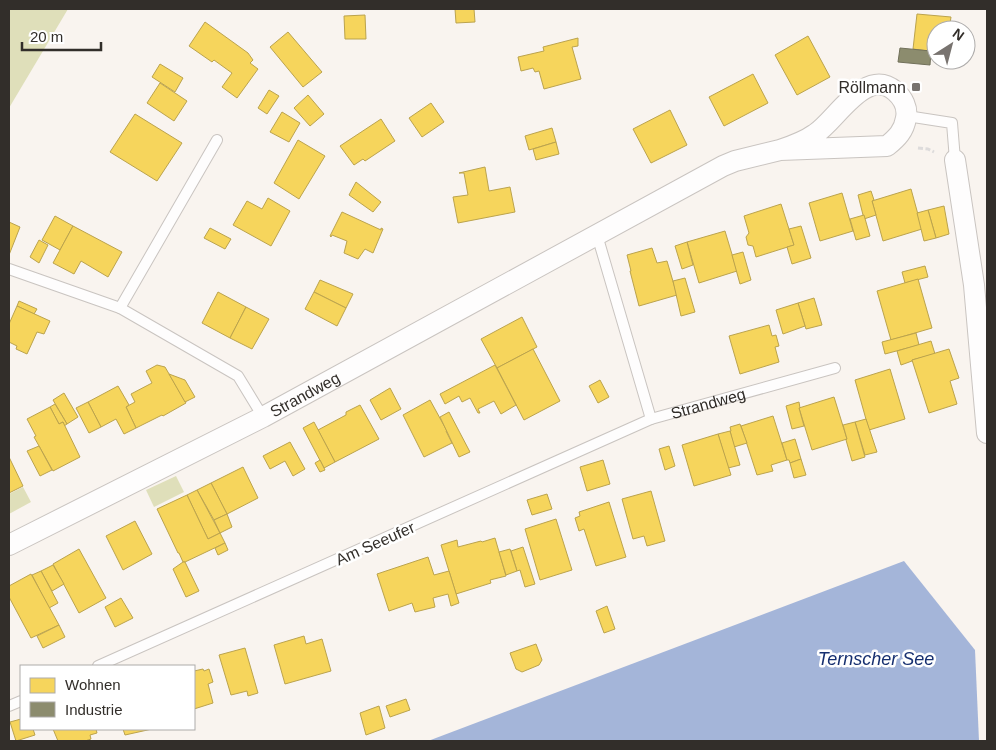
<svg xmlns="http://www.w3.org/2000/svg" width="996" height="750" viewBox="0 0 996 750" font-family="Arial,sans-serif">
<rect width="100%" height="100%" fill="#f9f4ef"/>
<g fill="#dfdfba">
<path d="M9,9H68L9,108Z"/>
<path d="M176,476L184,492L154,507L146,490Z"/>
<path d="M23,487L31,502L9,514V494Z"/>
</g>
<path fill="#a4b5d9" d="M904,561L975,650L979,741H428Z"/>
<g fill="#f6d55c" stroke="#bba34d">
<path d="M455,9H474L475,22L456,23Z"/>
<path d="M917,14L951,17L949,30H936V52L913,49Z"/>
<path d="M365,15L366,39H345L344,16Z"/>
<path d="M205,22L248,53L253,60L250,63L258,69L237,98L222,87L232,73L214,60L212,62L189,46Z"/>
<path d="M288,32L322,72L303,87L270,47Z"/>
<path d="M808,36L830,77L797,95L775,55Z"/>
<path d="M578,38V46L572,47L581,79L544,89L539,71L535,72L533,68L521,71L518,57L544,51L543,47Z"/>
<path d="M160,64L183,78L175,92L152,77Z"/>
<path d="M753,74L768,103L724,126L709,97Z"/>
<path d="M160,83L187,101L174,121L147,103Z"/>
<path d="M269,90L279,96L267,114L258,108Z"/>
<path d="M308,95L324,114L310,126L294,108Z"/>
<path d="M431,103L444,122L422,137L409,118Z"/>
<path d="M670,110L687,145L651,163L633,129Z"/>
<path d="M282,112L300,123L289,142L270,132Z"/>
<path d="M135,114L182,143L157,181L110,152Z"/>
<path d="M381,119L395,141L365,161L363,159L354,165L340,146Z"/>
<path d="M552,128L556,142L529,150L525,136Z"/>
<path d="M298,140L325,156L299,199L274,183Z"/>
<path d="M556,142L559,154L536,160L533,149Z"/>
<path d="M485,167L489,191L510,187L515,212L458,223L453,197L468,195L464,173H459Z"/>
<path d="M356,182L381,202L373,212L349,195Z"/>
<path d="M911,189L922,229L883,241L872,201Z"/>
<path d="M871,191L874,200L872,201L876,215L864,219L858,195Z"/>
<path d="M842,193L853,231L820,241L809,203Z"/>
<path d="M268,198L290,211L271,246L233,225L247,201L262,209Z"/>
<path d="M781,204L794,245L756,257L753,246L748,245L746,237L749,233L744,216Z"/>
<path d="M944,206L949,234L936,238L928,210Z"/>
<path d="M928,210L936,238L924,241L917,213Z"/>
<path d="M342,212L381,230V228L383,229L373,253L365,249L358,259L344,253L347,241L332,235L331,237L330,236Z"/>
<path d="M864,215L870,236L856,240L850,219Z"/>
<path d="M55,216L73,226L60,250L42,240Z"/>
<path d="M9,222L20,227L9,255Z"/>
<path d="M73,226L122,252L108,277L81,261L74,274L53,263Z"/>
<path d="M801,226L811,258L792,264L787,247L794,245L789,229Z"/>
<path d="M210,228L231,239L225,249L204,238Z"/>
<path d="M725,231L737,271L699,283L687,242Z"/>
<path d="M39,240L48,245L39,263L30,257Z"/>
<path d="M687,242L693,265L682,269L675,246Z"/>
<path d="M652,248L657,263L667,261L677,295L639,306L630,271H631L627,255Z"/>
<path d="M743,252L751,280L740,284L732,255Z"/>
<path d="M925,266L928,277L905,283L902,272Z"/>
<path d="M685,278L695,312L681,316L673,281Z"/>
<path d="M918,279L932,328L891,340L877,291Z"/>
<path d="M320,280L353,294L346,308L314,292Z"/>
<path d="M218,292L246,307L230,338L202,323Z"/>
<path d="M314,292L346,308L337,326L305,309Z"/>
<path d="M814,298L822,325L806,329L798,303Z"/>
<path d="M19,301L37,309L34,314L17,306Z"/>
<path d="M798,303L805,326L783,334L776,310Z"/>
<path d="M17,306L50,321L44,334L37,332L27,354L16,349L17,346L9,342V324Z"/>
<path d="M246,307L269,319L252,349L230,338Z"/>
<path d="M522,317L537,347L497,368L481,339Z"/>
<path d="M769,325L772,336L776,335L779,346L775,347L779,362L740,374L729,336Z"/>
<path d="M916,333L919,345L885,354L882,342Z"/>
<path d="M931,341L935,354L912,360V361L901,365L897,351Z"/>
<path d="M533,349L560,401L524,420L497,368Z"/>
<path d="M949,349L959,378L950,381L957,404L929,413L912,360Z"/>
<path d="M157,365L165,367L186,403L163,416L162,415L136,428L126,407L135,402L131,394L152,383L146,371Z"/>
<path d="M495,365L516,405L501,414L494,401L478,409L480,413H478L470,398L462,402L459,396L445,404L440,394Z"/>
<path d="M890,369L905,419L869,430L855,380Z"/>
<path d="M169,374L185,380L195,397L185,402Z"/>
<path d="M600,380L609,397L598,403L589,386Z"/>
<path d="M118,386L129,405L126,407L136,428L124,434L116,419L101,427L88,402Z"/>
<path d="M390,388L401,409L381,420L370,400Z"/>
<path d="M64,393L78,417L67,424L53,400Z"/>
<path d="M834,397L847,439L812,450L799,408Z"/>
<path d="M430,400L447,431H446L452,443L424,457L403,415Z"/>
<path d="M88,402L101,427L89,433L76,408Z"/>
<path d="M799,402L800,408H799L804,426L792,429L786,406Z"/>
<path d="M55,404L67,424L64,426L63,422L59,424L50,407Z"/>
<path d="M360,405L379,439L335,462L318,430L346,415V412Z"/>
<path d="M50,407L59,424L63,422L80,457L53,471L34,437L36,436L27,419Z"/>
<path d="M449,412L470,452L459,457L440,417Z"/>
<path d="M773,416L787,460L771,465L773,471L757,475L741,426Z"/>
<path d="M866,419L877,452L865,455L855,422Z"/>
<path d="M314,422L335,462L324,468L303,428Z"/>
<path d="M855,422L865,457L852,461L846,440L847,439L843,425Z"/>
<path d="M740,424L747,443L734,447L730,431H731L730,427Z"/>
<path d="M730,431L740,465L728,468L718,434Z"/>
<path d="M718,434L731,475L694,486L682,445Z"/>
<path d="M795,439L801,459L790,463L789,460H787L782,443Z"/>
<path d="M290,442L305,469L293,476L285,461L270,469L263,456Z"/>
<path d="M39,446L52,470L40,476L27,451Z"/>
<path d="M669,446L675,466L665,470L659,449Z"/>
<path d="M9,457L23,486L9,493Z"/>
<path d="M801,459L806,475L794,478L790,463Z"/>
<path d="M320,460L325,470L320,472L315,463Z"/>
<path d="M603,460L610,484L587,491L580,467Z"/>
<path d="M243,467L258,498L227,514L211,483Z"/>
<path d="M211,483L227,514L214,520L197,490Z"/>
<path d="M197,490L220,533L208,539L187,495Z"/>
<path d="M651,491L665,541L647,546L644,536L633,539L622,499Z"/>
<path d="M547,494L552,509L532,515L527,500Z"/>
<path d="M187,495L208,539L220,533L225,543L185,562H183L179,553H178L157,509Z"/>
<path d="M609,502L626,557L596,566L584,529L579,531L575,518L580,516L579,512Z"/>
<path d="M227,514L232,527L220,533L214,520Z"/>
<path d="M556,519L572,570L540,580L525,529Z"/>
<path d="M135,521L152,554L123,570L106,536Z"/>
<path d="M495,538L506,576L490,580L491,583L456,594L441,545L457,540L458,547L481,541L482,542Z"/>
<path d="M225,543L228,550L218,555L215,548Z"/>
<path d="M523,547L535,584L525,587L520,570L517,571L511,551Z"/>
<path d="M79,549L106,598L79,613L53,564Z"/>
<path d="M510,549L517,571L506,575L499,552Z"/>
<path d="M428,557L434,575L449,571L459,603L451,606L448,594L433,598L435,607L415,612L412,603L389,611L377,574Z"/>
<path d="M183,562H185L199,591L186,597L173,569Z"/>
<path d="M53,565L64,584L52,591L41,571Z"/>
<path d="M41,571L58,603L49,608L32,575Z"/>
<path d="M31,574L59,625L31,638L9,597V586Z"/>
<path d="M121,598L133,618L115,627L105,607Z"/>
<path d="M607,606L615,629L604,633L596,611Z"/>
<path d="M59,625L65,637L43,648L37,636Z"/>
<path d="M304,636L306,644L322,639L331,671L285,684L274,645Z"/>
<path d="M536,644L542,660L539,665L522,672L516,669L510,653Z"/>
<path d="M245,648L258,693L248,696L247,691L231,695L219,655Z"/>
<path d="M203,669L204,671L209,669L213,682L208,684L213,703L194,709V671Z"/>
<path d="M406,699L410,710L390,717L386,706Z"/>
<path d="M379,706L385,728L366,735L360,713Z"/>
<path d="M21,719V729H33L35,735L16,741L10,722Z"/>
<path d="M53,729H96L97,733L90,735L91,739L85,741H58Z"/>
<path d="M123,729H152L125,735Z"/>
</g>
<path fill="#8c8c6e" stroke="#71705a" d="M900,48L931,51L930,65L898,62Z"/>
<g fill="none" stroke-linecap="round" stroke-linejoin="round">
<g stroke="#c9c4c0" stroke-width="12">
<g id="service">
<path d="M907,116L952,123L955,160"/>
<path d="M217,140L120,308L238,376L263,417"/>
<path id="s1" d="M597,235L651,419L835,368"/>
<path d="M9,269L120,308"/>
<path d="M98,666L651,419"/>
<path d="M9,706L21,701"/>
</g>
</g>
<g stroke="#c9c4c0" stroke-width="22">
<g id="minor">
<path d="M955,160L974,285L987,433"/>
<path id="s2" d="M9,545L263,417L723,166L735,161L780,150L887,146C897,138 904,131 906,118C908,108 903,98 895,91C865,66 836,121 815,134C804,142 792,146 780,150"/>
</g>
</g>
<path stroke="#dddbdb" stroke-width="3" stroke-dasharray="5 2.5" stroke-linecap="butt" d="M918,148L928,149L934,152"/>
<use href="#service" stroke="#fefdfd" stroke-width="10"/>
<use href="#minor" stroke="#fefdfd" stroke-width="20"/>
</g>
<rect fill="#78736f" stroke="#fff" stroke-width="2" x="911" y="82" width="10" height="10" rx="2.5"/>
<g text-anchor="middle" stroke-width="5" stroke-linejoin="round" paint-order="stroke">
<g font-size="16" fill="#322e2a" stroke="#fff" text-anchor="end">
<text x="906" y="93">Röllmann</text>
</g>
<g font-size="16" fill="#322e2a" stroke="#fff">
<text dy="6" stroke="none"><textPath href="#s2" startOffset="332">Strandweg</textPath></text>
<text dy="6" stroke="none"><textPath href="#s1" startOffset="251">Strandweg</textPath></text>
<text transform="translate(375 543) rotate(-24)" y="6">Am Seeufer</text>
</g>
<g font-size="18" font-style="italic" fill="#173070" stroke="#fff">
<text x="876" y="665">Ternscher See</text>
</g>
</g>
<rect width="996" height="750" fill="none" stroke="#322e2a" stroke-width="20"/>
<rect x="20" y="665" width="175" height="65" fill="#ffffff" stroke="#adabaa"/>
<rect x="30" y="678" width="25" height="15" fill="#f6d55c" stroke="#adabaa"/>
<text x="65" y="690" font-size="15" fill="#322e2a">Wohnen</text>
<rect x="30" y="702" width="25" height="15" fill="#8c8c6e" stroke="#adabaa"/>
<text x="65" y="715" font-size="15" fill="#322e2a">Industrie</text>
<g transform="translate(951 45) rotate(36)"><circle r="24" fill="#ffffff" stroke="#adabaa"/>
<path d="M0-4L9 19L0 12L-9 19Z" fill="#78736f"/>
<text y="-8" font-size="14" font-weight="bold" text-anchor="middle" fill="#322e2a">N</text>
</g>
<path d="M22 42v8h79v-8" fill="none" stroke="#322e2a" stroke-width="2.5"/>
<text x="30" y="42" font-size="15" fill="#322e2a" stroke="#ffffff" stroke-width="4" paint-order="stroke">20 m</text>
</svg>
